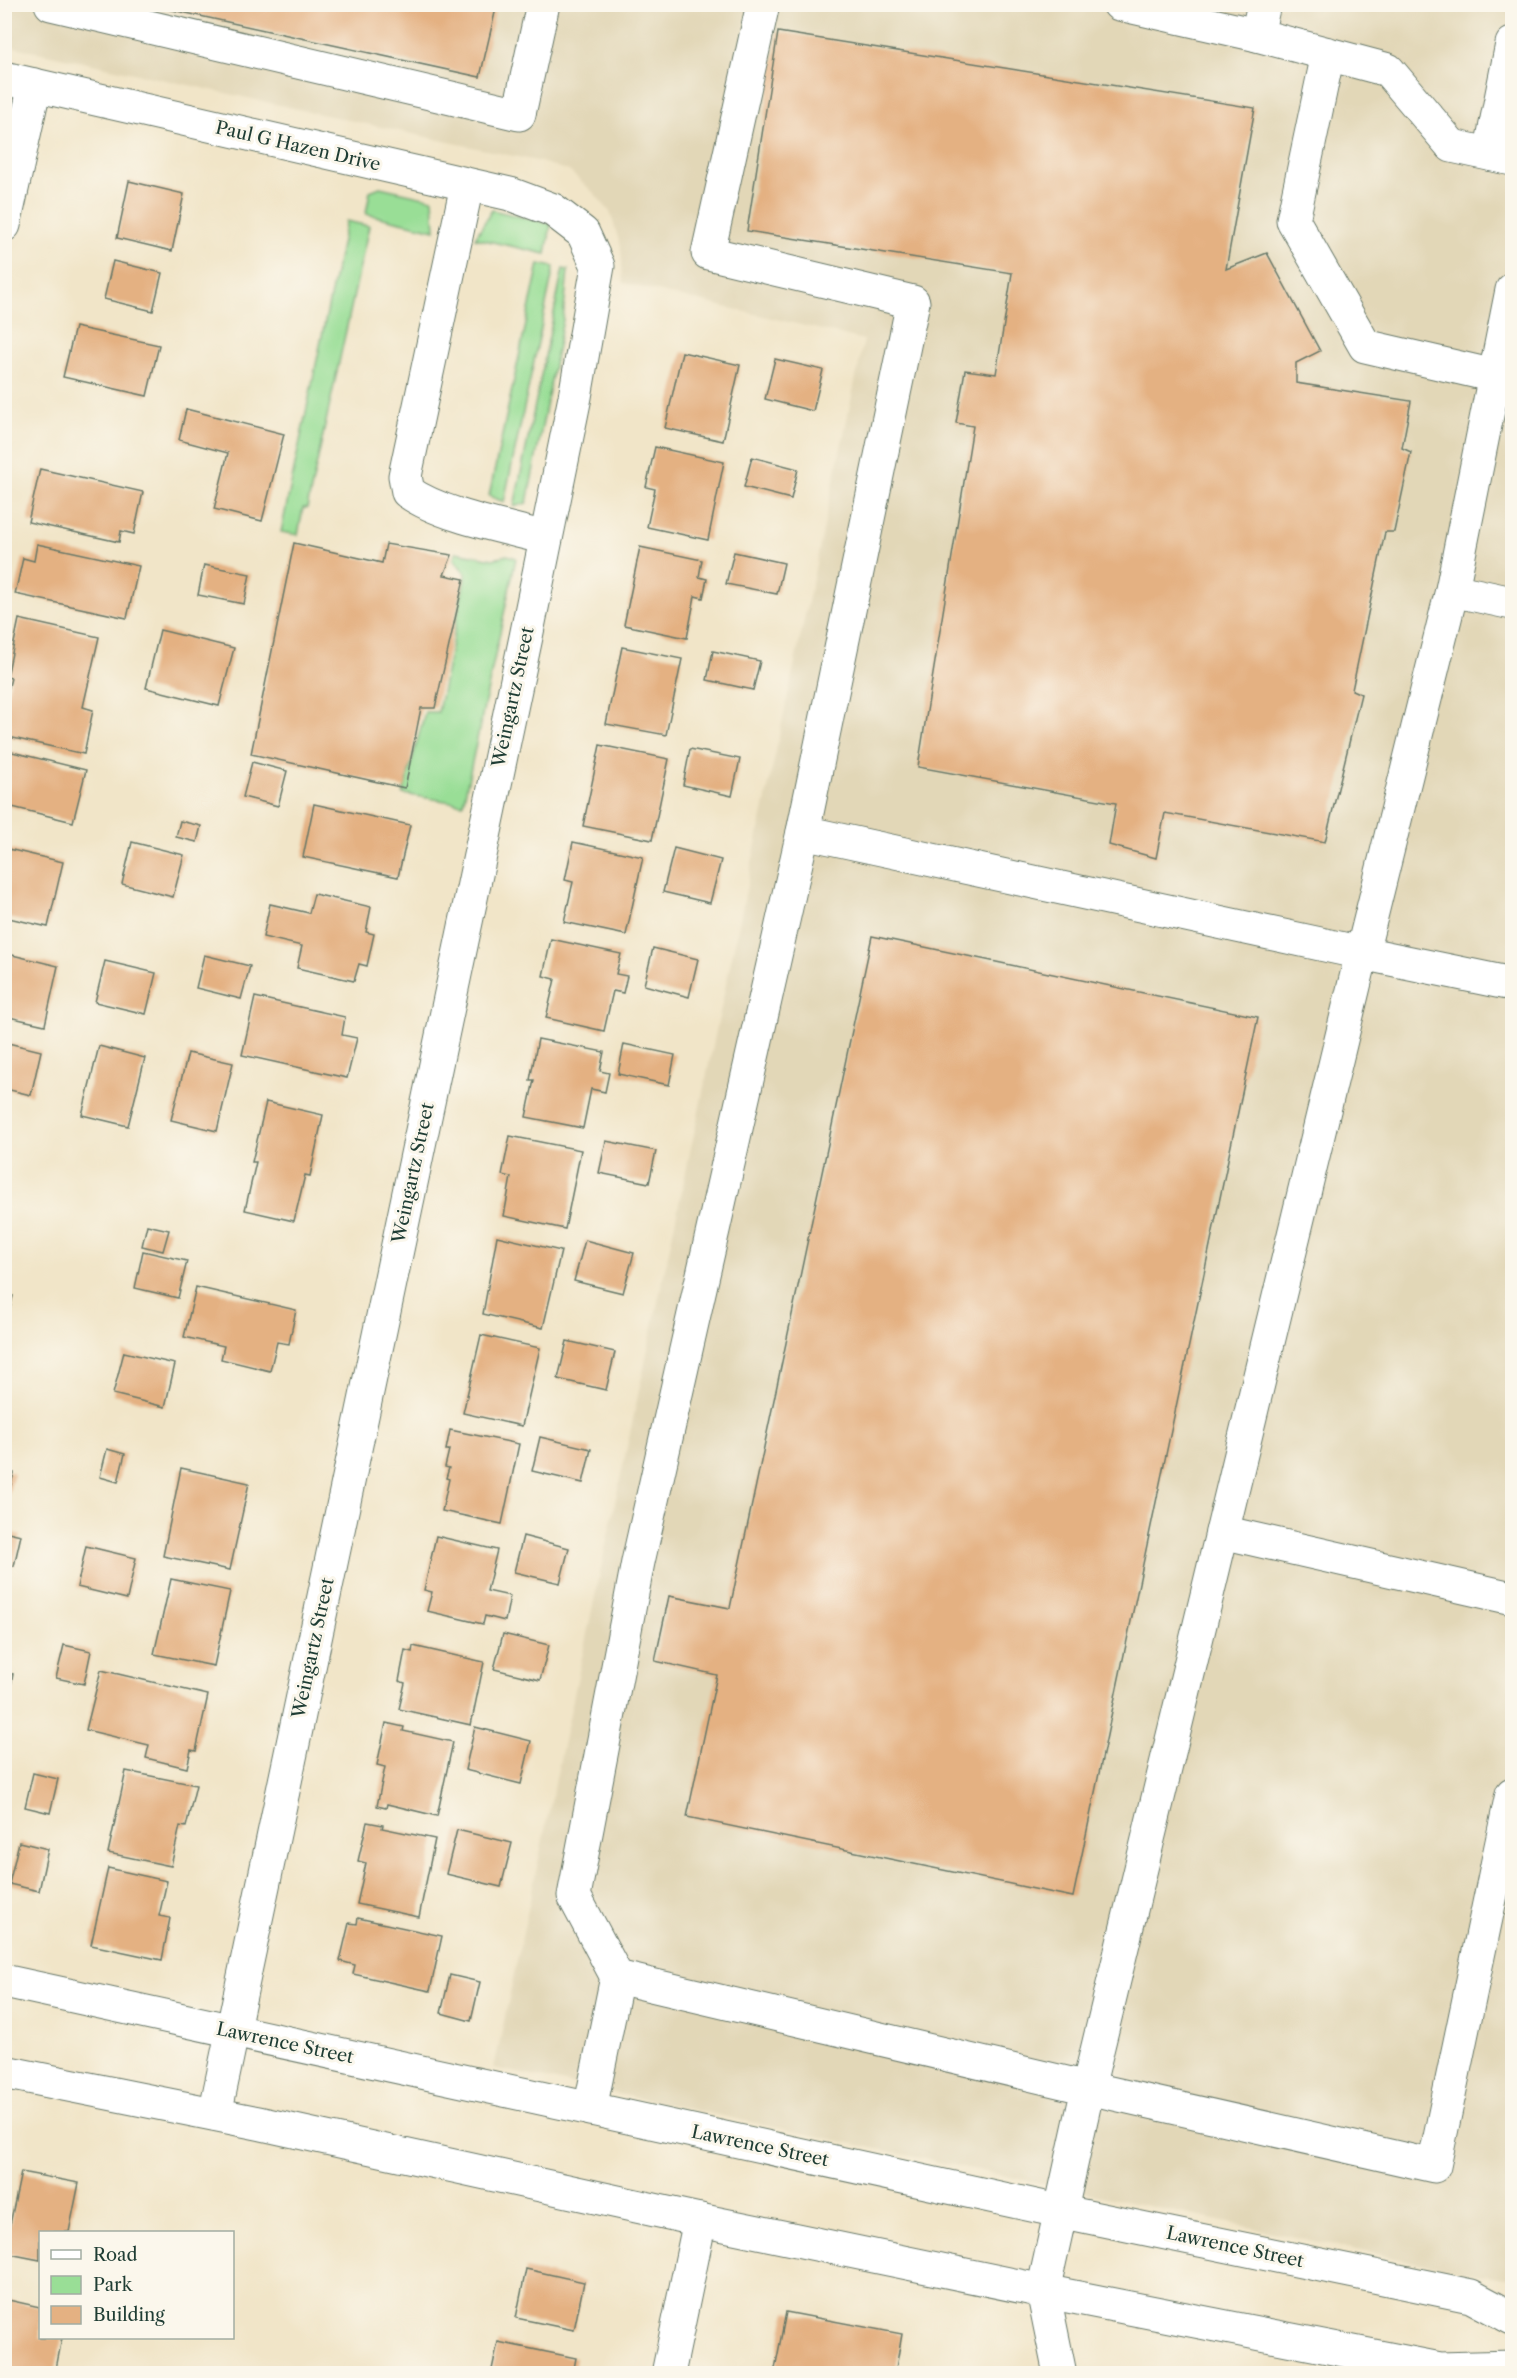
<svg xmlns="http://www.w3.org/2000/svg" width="1517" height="2378" viewBox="0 0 1517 2378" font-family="'Libre Caslon Text',serif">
<rect width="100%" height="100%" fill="#fbf7ec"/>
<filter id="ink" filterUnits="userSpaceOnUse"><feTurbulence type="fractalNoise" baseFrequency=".0167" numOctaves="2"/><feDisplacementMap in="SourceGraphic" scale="12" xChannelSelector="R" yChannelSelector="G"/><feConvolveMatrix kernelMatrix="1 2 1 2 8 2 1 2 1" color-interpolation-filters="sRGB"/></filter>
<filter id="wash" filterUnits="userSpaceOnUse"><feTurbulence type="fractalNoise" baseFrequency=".008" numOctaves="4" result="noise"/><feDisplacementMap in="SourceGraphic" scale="24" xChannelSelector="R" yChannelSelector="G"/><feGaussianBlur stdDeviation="1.35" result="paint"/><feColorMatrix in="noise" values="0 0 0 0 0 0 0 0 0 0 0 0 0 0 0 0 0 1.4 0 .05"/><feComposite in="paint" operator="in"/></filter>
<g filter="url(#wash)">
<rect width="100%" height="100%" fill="#f1e5c8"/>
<path fill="#e2d7b7" d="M5,4L1512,5V2279L1456,2271L494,2068L864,340L623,283L621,247L610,212L594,193L569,171L541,162L5,45Z"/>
<g fill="#99de96" stroke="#5c8e65" stroke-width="1.5">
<path d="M380,187L433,199L435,230L366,214L370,191Z"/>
<path d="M492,210L551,224L546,254L475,238Z"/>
<path d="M346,221L369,226L307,508H303L298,535L281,532Z"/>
<path d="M539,264L554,267L504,502L489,496Z"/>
<path d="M563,269L568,270L563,320L527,503L514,507Z"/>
<path d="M456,552L493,559L507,555L516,558L463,804L403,794L425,712H438L466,574L454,559Z"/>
</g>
<g id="blocks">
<g fill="#e4b182">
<path d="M145,4H497L480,77Z"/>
<path d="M778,32L1255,108L1226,269L1267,253L1320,351L1296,363V383L1411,401L1402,448L1411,452L1394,532H1385L1352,690L1361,694L1325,842L1165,813L1156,858L1109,845L1116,803L918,767L973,426L956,423L965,370L996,374L1012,273L747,231Z"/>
<path d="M129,181L184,194L172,251L117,238Z"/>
<path d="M113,261L162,273L153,311L104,299Z"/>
<path d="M75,327L159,345L147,396L63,377Z"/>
<path d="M682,352L740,365L723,441L665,428Z"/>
<path d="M775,359L823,370L813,411L765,399Z"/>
<path d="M186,409L284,434L262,521L214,509L228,453L179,440Z"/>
<path d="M655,447L724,462L708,540L647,527L655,489L646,487Z"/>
<path d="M752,457L798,469L791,499L744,487Z"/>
<path d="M40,469L143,492L134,534L121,531L119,542L28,522Z"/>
<path d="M294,543L382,563L386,544L452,555L444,575L464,579L435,708H421L405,788L251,754Z"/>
<path d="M37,544L139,566L127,618L15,594L23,558L34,561Z"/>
<path d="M640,547L702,560L699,577L707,579L703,598L695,596L687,638L624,625Z"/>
<path d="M734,552L784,563L777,594L726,584Z"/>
<path d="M204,565L250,574L244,604L198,595Z"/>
<path d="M19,619L99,637L83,707L93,710L84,754L4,736V706L11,678L7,677Z"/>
<path d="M160,630L234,648L219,706L146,688Z"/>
<path d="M622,647L682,659L666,735L606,724Z"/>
<path d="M713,651L760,661L753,690L707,680Z"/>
<path d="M600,745L669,759L652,840L583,826Z"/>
<path d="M690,749L740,759L732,796L683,785Z"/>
<path d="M4,750L86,770L73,822L4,805Z"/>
<path d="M252,762L287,771L278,806L243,797Z"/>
<path d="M314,804L410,825L398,877L303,857Z"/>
<path d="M180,821L201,826L197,842L176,837Z"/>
<path d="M132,842L184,855L173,897L122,884Z"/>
<path d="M573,842L643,857L626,935L564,922L573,882L565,880Z"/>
<path d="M4,848L63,862L48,927L4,917Z"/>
<path d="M674,848L721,860L710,903L663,892Z"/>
<path d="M314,894L371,907L366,932L374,934L367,966L359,964L354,981L297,968L302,946L263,937L270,904L309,913Z"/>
<path d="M872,936L1258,1017L1073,1897L687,1817L717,1675L655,1661L669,1596L730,1608Z"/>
<path d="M551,939L621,954L616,974L627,976L623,993L613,991L604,1031L546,1018L555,979L543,976Z"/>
<path d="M653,948L698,959L689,997L644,985Z"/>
<path d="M4,953L58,966L45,1025L4,1016Z"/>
<path d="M204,955L250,966L241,999L196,988Z"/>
<path d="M105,961L156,973L146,1014L95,1002Z"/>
<path d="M255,997L345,1017L342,1035L357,1038L347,1078L242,1055Z"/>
<path d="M538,1039L604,1052L600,1071L609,1073L605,1092L591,1089L583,1128L526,1117L534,1080H530Z"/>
<path d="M4,1042L41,1051L31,1095L6,1089L4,1093Z"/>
<path d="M624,1044L675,1055L669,1085L618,1074Z"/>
<path d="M99,1046L145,1058L128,1126L82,1115Z"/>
<path d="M188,1053L233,1063L217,1131L171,1120Z"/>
<path d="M266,1102L323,1115L310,1176L305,1175L294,1221L245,1210L256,1162H252Z"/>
<path d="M510,1136L581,1150L565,1229L504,1216L511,1177L502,1175Z"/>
<path d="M606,1141L656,1151L649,1183L599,1173Z"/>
<path d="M147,1225L169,1230L163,1251L142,1246Z"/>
<path d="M497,1236L561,1251L543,1328L483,1314Z"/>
<path d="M585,1240L634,1253L623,1293L574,1281Z"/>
<path d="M143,1251L187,1261L178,1298L135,1288Z"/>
<path d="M196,1287L296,1310L289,1344L277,1342L270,1371L221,1359L224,1346L184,1337Z"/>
<path d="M4,1295L13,1296L5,1330L4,1329Z"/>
<path d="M481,1335L540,1348L522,1426L463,1413Z"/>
<path d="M567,1341L615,1352L606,1390L558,1379Z"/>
<path d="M124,1352L175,1364L165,1407L113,1394Z"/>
<path d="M450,1430L519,1444L502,1524L442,1511L449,1479L446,1478L449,1468L445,1467L449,1450H446Z"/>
<path d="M540,1437L591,1449L583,1483L532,1471Z"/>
<path d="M107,1449L125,1454L118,1482L100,1477Z"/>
<path d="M181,1468L249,1483L230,1570L163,1556Z"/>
<path d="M4,1470L14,1473L5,1507H4Z"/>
<path d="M4,1531L21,1535L14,1566L4,1564Z"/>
<path d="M436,1536L497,1550L487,1591L510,1596L505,1621L485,1616L483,1624L427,1611L432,1592L424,1590Z"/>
<path d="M523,1536L569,1548L560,1583L514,1572Z"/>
<path d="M86,1546L136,1558L127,1599L77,1587Z"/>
<path d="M171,1579L230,1591L214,1666L154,1654Z"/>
<path d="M503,1634L549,1645L540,1680L494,1669Z"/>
<path d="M64,1645L91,1651L84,1684L56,1678Z"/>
<path d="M413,1646L484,1662L471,1725L399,1709L405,1683L399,1681L405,1650L412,1652Z"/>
<path d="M101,1670L208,1695L196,1751L191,1750L187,1768L146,1758L149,1745L86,1730Z"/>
<path d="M4,1673L13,1674L7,1709L4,1708Z"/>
<path d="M386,1723L404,1727L403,1731L453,1742L437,1816L387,1804L386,1808L377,1806L385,1767L377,1765Z"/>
<path d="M475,1727L531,1741L521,1784L465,1770Z"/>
<path d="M126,1771L196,1785L186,1827L180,1826L171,1866L108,1853Z"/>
<path d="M33,1773L58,1779L50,1813L25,1807Z"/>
<path d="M367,1822L383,1825L382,1828L435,1839L419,1917L357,1904L366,1863L358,1861Z"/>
<path d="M457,1830L512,1843L501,1887L446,1874Z"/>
<path d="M19,1842L48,1849L39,1891L9,1884Z"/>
<path d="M108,1868L167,1881L159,1916L170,1918L162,1960L91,1945Z"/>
<path d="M358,1918L442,1936L430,1991L353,1974L355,1965L340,1961L349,1923L357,1924Z"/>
<path d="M450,1975L480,1982L471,2021L441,2013Z"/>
<path d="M21,2172L79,2183L69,2232H40V2260L4,2253Z"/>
<path d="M526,2269L584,2282L574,2330L516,2318Z"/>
<path d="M4,2299L40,2307V2338H62L55,2374H4Z"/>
<path d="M786,2312L902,2334L895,2374H774Z"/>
<path d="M498,2342L576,2358L573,2374H491Z"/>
</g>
</g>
</g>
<g filter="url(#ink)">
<use href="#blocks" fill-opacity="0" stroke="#687868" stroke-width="1.5"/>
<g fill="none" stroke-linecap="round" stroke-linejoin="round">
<g stroke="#687868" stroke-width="35">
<g id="minor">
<path d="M51,4L519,114L543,4"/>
<path d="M763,4L708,253L913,302L803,832L1362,953L1088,2088L1434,2166L1512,1794"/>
<path d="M1119,4L1257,35"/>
<path d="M1264,4L1257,35L1388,70L1452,146L1512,159"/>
<path d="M1328,54L1293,220L1365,346L1495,376"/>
<path d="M4,78L510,194L553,210L583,233L598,266L575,397L526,637L215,2114"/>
<path d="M1490,154L1512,44"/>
<path d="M467,185L405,476L408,492C442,516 505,527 546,538"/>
<path d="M4,225L35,85"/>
<path d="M1452,590L1512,290"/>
<path d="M1512,603L1452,590L1362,953L1512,984"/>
<path d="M803,832L638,1562L574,1896L617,1977L1088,2088L1043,2291L1060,2374"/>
<path d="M1222,1532L1512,1598"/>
<path d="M4,1981L1059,2211L1471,2296L1512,2318"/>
<path d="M4,2072L258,2123L700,2220L1043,2291L1440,2369L1512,2367"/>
<path d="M590,2109L617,1977"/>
<path d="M668,2374L700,2220"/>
</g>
</g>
<use href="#minor" stroke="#fff" stroke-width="33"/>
</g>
</g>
<g text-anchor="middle" stroke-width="6" stroke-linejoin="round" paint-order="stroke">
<g font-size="18" fill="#1f3d34" stroke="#fbf7ec">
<text transform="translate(298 146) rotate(13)" y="6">Paul G Hazen Drive</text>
<text transform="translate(513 697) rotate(-78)" y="6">Weingartz Street</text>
<text transform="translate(413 1173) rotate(-78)" y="6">Weingartz Street</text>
<text transform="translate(313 1648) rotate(-78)" y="6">Weingartz Street</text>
<text transform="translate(285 2043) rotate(12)" y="6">Lawrence Street</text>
<text transform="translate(760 2146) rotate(12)" y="6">Lawrence Street</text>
<text transform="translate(1235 2247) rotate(12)" y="6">Lawrence Street</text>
</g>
</g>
<rect width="1517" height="2378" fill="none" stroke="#fbf7ec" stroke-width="24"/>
<rect x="39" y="2231" width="195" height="108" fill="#fbf7ec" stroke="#a3ada2" stroke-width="1.5"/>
<rect x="51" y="2250" width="30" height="9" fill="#ffffff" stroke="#a3ada2" stroke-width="1.5"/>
<text x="93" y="2261" font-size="18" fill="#1f3d34">Road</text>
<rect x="51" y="2276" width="30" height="18" fill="#99de96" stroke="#a3ada2" stroke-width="1.5"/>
<text x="93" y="2291" font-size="18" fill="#1f3d34">Park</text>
<rect x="51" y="2306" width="30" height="18" fill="#e4b182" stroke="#a3ada2" stroke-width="1.5"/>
<text x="93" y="2321" font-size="18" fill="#1f3d34">Building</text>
</svg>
